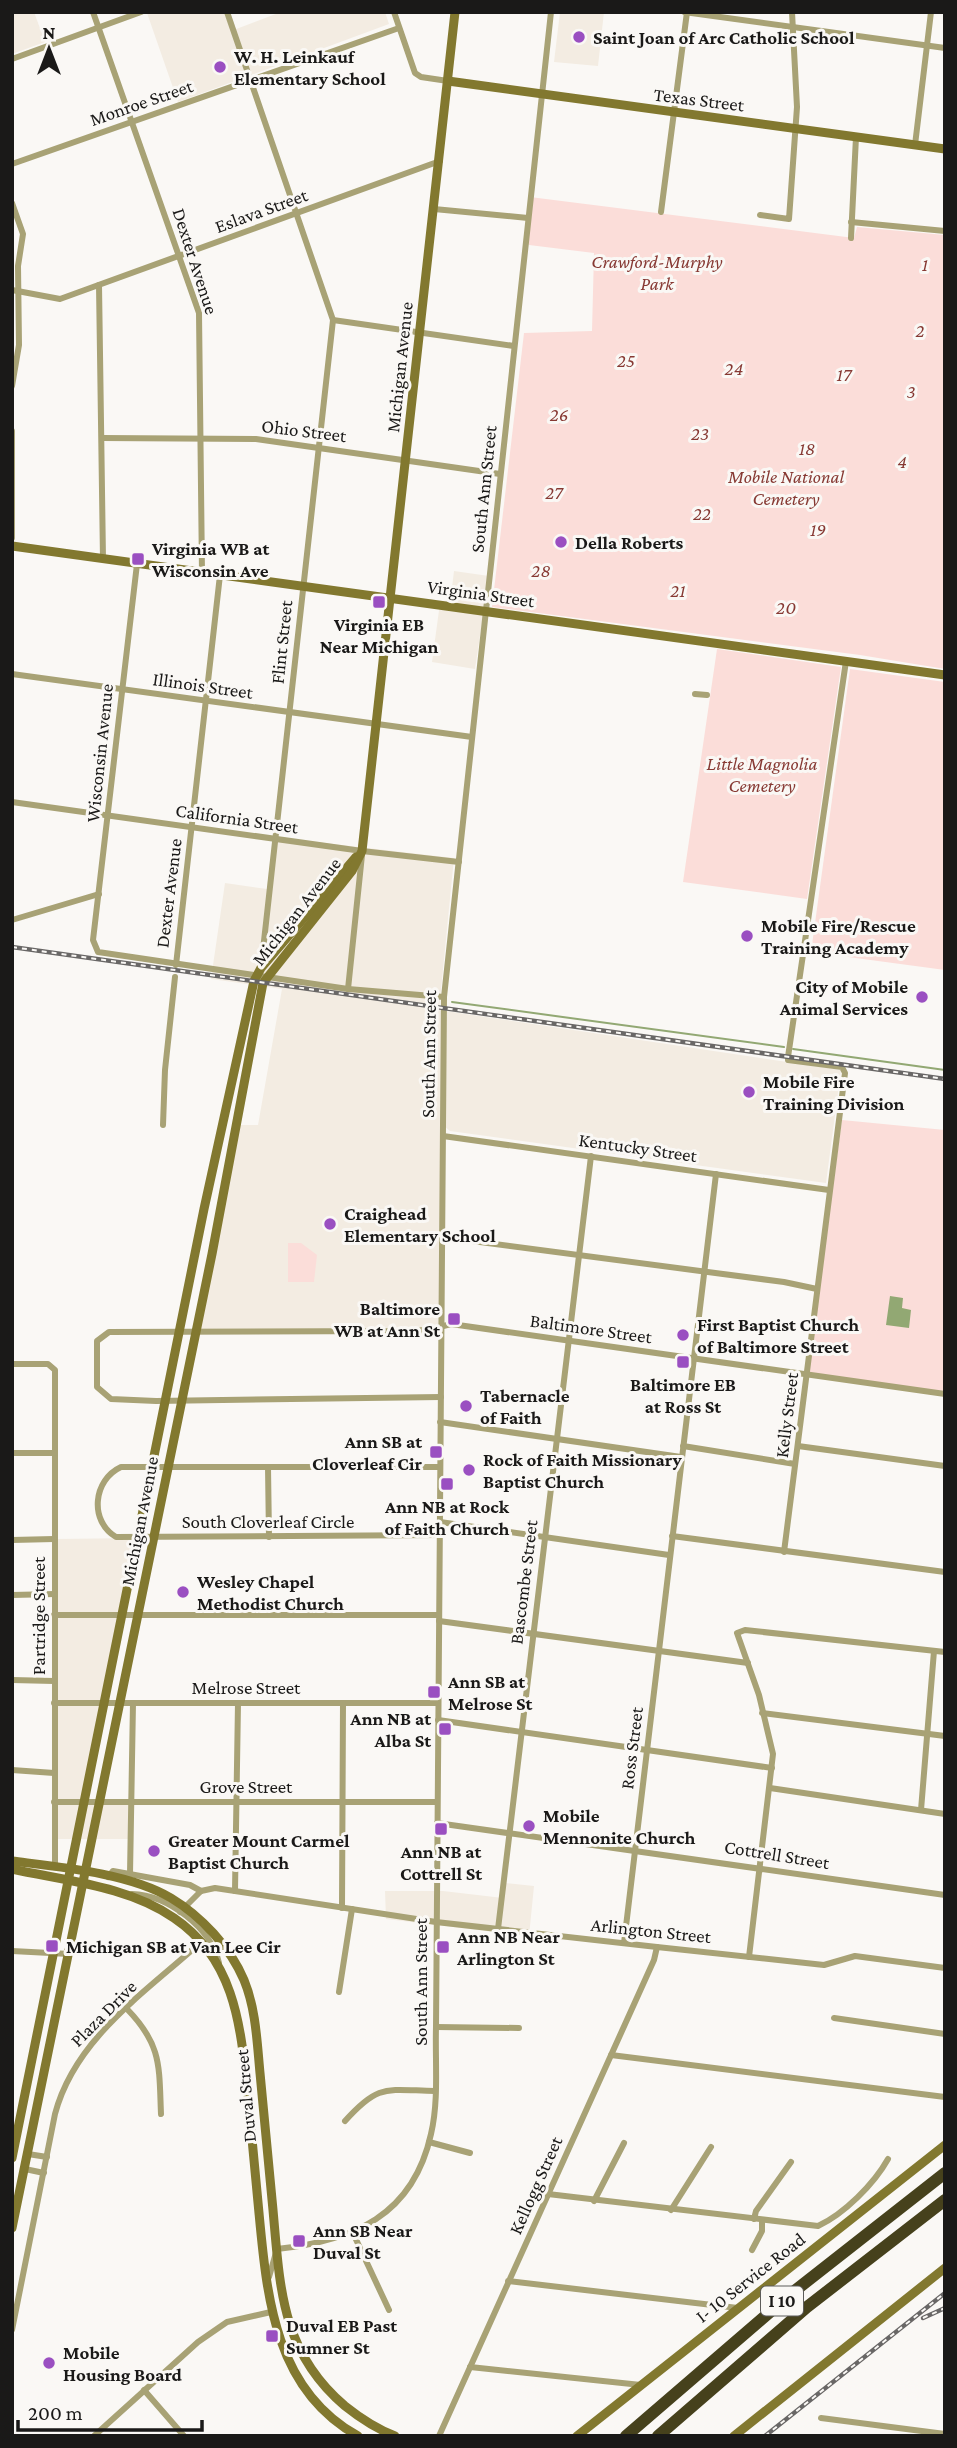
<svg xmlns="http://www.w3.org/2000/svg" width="957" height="2448" viewBox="0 0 957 2448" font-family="'Crimson Pro',serif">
<rect width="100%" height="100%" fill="#faf8f5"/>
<g fill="#f3ece2">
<path d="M12,12H34L45,42L12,54Z"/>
<path d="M224,12L231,31L281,12H385L389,24L178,102L147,13Z"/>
<path d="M560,12H604L598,66L554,62Z"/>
<path d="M454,571L489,576L475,669L432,662L440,603L450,604Z"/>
<path d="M273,837L454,858L439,1010L841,1070L826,1183L450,1131L443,1125L441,1326L428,1330L195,1332L237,1125H258L282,989L211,979L225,883L267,889Z"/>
<path d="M139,1538L86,1801L131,1802V1839H55L54,1539Z"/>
<path d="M505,1883L534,1886L529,1936L386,1919L385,1891H443L503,1898Z"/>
</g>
<g fill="#fbddd9">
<path d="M530,197L854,238L857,227L945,235V669L860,655L492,607L524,333L592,331L594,253L529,245L525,240Z"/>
<path d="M717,649L841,667L807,899L683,882Z"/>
<path d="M850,669L945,682V970L811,952Z"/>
<path d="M842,1120L945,1130V1394L807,1375Z"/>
<path d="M288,1243H301L317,1255L314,1282H288Z"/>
</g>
<path fill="#92a873" d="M890,1296L903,1298L902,1308L911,1310L909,1328L886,1325Z"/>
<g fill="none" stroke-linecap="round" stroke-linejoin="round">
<g stroke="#92a873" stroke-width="2">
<path d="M452,1002L784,1047"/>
<path d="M793,1049L945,1070"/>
</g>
<g stroke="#a8a275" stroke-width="6">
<path d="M93,12L199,313L202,573"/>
<path d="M227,12L333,320L261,968"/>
<path d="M394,12L415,73L421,77L448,81"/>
<path d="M684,12L945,48"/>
<path d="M12,59L141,12"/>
<path d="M915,145L931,12"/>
<path d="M12,164L399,28"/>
<path d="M12,203L23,234L18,266L19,345L12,386"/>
<path d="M434,209L528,218"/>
<path d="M661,212L687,12"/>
<path d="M760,215L789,219L797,107L792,12"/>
<path d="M851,222L945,231"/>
<path d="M851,238L856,137"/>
<path d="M99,285L103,559"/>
<path d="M12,290L60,299L440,161"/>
<path d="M333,320L514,346"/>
<path d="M12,431V538"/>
<path d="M102,438L256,439L500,474"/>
<path d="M137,564L93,940L98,952L348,989L444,997"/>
<path d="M12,674L472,737"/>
<path d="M695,694L707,695"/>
<path d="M12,802L362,851L459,862"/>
<path d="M12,920L99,894"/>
<path d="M176,965L220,575"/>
<path d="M348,989L362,855"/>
<path d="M163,1125L165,1070L175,977"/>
<path d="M443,1136L829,1190"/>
<path d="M442,1237L784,1282L817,1289"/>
<path d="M12,1364H48L55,1370V1867"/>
<path d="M441,1397L156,1401L111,1399L97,1387V1341L109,1332L398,1331L428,1330L451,1324L945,1394"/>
<path d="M440,1422L681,1457"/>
<path d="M683,1446L795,1464"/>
<path d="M798,1446L945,1466"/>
<path d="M12,1453H54"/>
<path d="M268,1467L269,1537"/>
<path d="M440,1522L669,1555"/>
<path d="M440,1535L116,1537C89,1521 93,1480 121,1467H440"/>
<path d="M672,1536L945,1572"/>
<path d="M12,1540L54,1539"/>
<path d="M784,1552L845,1073L842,1067L788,1060V1057L846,661"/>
<path d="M12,1595L55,1594"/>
<path d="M54,1615H439"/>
<path d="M439,1621L748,1663"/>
<path d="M12,1680L54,1681"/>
<path d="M54,1703H438"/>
<path d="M762,1713L945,1736"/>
<path d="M438,1720L772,1768"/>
<path d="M12,1770L54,1773"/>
<path d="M770,1788L945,1814"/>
<path d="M54,1802H437"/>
<path d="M921,1810L934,1651"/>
<path d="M437,1823L945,1895"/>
<path d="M130,1874L133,1703"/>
<path d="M108,1877L113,1871L190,1885L201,1891"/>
<path d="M235,1891L238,1703"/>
<path d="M132,1894C168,1895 211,1928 219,1963"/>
<path d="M342,1908L343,1703"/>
<path d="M180,1912L201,1891L215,1888L436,1922L657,1947L824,1965L855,1956L945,1968"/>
<path d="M498,1929L591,1156"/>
<path d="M624,1943L716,1174"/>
<path d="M12,1951L69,1954"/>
<path d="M749,1957L773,1754L759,1695L737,1633L745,1630L945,1652"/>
<path d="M339,1992L352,1909"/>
<path d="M127,2009C162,2045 159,2066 161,2114"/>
<path d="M834,2018L945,2034"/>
<path d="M436,2027L519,2028"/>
<path d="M611,2055L945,2097"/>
<path d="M345,2121C379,2083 386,2090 435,2091"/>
<path d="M429,2142L470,2153"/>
<path d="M28,2154L47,2157"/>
<path d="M25,2169L44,2173"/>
<path d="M548,2194L818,2226C844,2214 874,2184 888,2159"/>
<path d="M594,2201L624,2143"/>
<path d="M671,2210L711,2147"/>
<path d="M754,2219L756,2211L791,2162"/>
<path d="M353,2233L389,2310"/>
<path d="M752,2250L762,2231V2220"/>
<path d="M269,2277L277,2249C353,2241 413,2216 431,2134C439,2100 435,2062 436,2027L444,997L551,12"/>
<path d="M508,2281L738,2308"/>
<path d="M12,2330L55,2114C75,2038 146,1992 201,1942"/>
<path d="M470,2367L641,2385"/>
<path d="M144,2390L184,2436"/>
<path d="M821,2418L945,2434"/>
<path d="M94,2436L198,2342L227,2322L271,2312"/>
<path d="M439,2436L654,1960L657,1947"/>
</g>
<g stroke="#82782f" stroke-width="9">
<path d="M448,81L945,149"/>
<path d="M12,546L945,675"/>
<path d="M12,1861C60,1867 129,1873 171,1898C201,1916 230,1947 244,1980C256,2009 257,2042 260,2073C264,2119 269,2164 273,2210C280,2287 281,2352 345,2406C360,2418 377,2429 395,2436"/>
<path d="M12,1869C66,1881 128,1886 174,1918C233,1958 240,2021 247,2086C251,2129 255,2171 259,2213C267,2298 275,2390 358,2436"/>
<path d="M12,2158L204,1209L254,981L261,968L356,857"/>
<path d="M12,2228L212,1254L263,983L352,871L362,851L455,12"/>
<path d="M577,2436L945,2145"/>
<path d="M734,2436L945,2268"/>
</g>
<g stroke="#46411c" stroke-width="12">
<path d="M626,2436L792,2293L945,2173"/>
<path d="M658,2436L807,2307L945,2200"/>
</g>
<g stroke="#696766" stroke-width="4.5">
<g id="rail">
<path d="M12,947L945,1079"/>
<path d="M923,2318L945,2308"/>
<path d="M765,2436L945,2293"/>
</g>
</g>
<use href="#rail" stroke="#faf8f5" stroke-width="2" stroke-dasharray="5" stroke-linecap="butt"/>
</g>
<g fill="#9a4fc1" stroke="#faf8f5" stroke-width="2.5">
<circle cx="579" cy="37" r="7"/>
<circle cx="220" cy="67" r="7"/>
<circle cx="561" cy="542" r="7"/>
<rect x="131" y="552" width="14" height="14" rx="3.5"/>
<rect x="372" y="595" width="14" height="14" rx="3.5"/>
<circle cx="747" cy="936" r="7"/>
<circle cx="922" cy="997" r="7"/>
<circle cx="749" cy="1092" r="7"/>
<circle cx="330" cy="1224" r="7"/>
<rect x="447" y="1312" width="14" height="14" rx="3.5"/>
<circle cx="683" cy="1335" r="7"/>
<rect x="676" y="1355" width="14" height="14" rx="3.5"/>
<circle cx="466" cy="1406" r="7"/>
<rect x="429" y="1445" width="14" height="14" rx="3.5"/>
<circle cx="469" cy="1470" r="7"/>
<rect x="440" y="1477" width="14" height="14" rx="3.5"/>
<circle cx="183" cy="1592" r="7"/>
<rect x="427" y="1685" width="14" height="14" rx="3.5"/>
<rect x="438" y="1722" width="14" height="14" rx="3.5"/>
<circle cx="529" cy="1826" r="7"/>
<rect x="434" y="1822" width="14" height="14" rx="3.5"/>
<circle cx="154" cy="1851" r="7"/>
<rect x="45" y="1939" width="14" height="14" rx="3.5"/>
<rect x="436" y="1940" width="14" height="14" rx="3.5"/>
<rect x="292" y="2234" width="14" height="14" rx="3.5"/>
<rect x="265" y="2329" width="14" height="14" rx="3.5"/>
<circle cx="49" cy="2363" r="7"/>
</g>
<g text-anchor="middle" stroke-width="6" stroke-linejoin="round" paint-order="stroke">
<rect fill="#faf8f5" stroke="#5d5c5a" stroke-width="2" x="761" y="2286.5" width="42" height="29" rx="5"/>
<g font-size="18" font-weight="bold" fill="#1a1918">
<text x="782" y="2307">I 10</text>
</g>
<g font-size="19" font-weight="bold" fill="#1a1918" stroke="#faf8f5" text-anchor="start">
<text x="593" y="44">Saint Joan of Arc Catholic School</text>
<text x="234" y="63">W. H. Leinkauf<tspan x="234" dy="22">Elementary School</tspan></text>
<text x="575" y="549">Della Roberts</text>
<text x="152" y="555">Virginia WB at<tspan x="152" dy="22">Wisconsin Ave</tspan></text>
<text x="379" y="631" text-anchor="middle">Virginia EB<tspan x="379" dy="22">Near Michigan</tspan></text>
<text x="761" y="932">Mobile Fire/Rescue<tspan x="761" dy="22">Training Academy</tspan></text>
<text x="908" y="993" text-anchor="end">City of Mobile<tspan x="908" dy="22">Animal Services</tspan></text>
<text x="763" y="1088">Mobile Fire<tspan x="763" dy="22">Training Division</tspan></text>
<text x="344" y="1220">Craighead<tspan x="344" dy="22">Elementary School</tspan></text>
<text x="440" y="1315" text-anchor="end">Baltimore<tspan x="440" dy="22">WB at Ann St</tspan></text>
<text x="697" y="1331">First Baptist Church<tspan x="697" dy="22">of Baltimore Street</tspan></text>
<text x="683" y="1391" text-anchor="middle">Baltimore EB<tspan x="683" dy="22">at Ross St</tspan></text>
<text x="480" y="1402">Tabernacle<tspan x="480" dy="22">of Faith</tspan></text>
<text x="422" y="1448" text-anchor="end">Ann SB at<tspan x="422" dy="22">Cloverleaf Cir</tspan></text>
<text x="483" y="1466">Rock of Faith Missionary<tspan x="483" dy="22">Baptist Church</tspan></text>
<text x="447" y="1513" text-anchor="middle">Ann NB at Rock<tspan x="447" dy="22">of Faith Church</tspan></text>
<text x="197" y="1588">Wesley Chapel<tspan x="197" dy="22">Methodist Church</tspan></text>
<text x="448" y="1688">Ann SB at<tspan x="448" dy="22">Melrose St</tspan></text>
<text x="431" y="1725" text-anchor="end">Ann NB at<tspan x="431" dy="22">Alba St</tspan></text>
<text x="543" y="1822">Mobile<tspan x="543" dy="22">Mennonite Church</tspan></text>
<text x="168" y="1847">Greater Mount Carmel<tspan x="168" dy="22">Baptist Church</tspan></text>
<text x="441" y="1858" text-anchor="middle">Ann NB at<tspan x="441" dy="22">Cottrell St</tspan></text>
<text x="457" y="1943">Ann NB Near<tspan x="457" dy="22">Arlington St</tspan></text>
<text x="66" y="1953">Michigan SB at Van Lee Cir</text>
<text x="313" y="2237">Ann SB Near<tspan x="313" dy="22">Duval St</tspan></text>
<text x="286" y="2332">Duval EB Past<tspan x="286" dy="22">Sumner St</tspan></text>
<text x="63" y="2359">Mobile<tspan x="63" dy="22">Housing Board</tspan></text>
</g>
<g font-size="19" fill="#1a1918" stroke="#faf8f5">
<text transform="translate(699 99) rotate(7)" y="7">Texas Street</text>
<text transform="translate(141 102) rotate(-19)" y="7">Monroe Street</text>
<text transform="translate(261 210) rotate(-20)" y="7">Eslava Street</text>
<text transform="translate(196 261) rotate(72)" y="7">Dexter Avenue</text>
<text transform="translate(399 367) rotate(-84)" y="7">Michigan Avenue</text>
<text transform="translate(304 430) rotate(7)" y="7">Ohio Street</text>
<text transform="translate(483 489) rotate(-84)" y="7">South Ann Street</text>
<text transform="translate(481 593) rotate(8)" y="7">Virginia Street</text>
<text transform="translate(281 642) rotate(-84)" y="7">Flint Street</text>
<text transform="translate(203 685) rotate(8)" y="7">Illinois Street</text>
<text transform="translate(99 753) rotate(-84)" y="7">Wisconsin Avenue</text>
<text transform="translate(237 818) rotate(8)" y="7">California Street</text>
<text transform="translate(168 893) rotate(-83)" y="7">Dexter Avenue</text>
<text transform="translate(296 911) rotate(-52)" y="7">Michigan Avenue</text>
<text transform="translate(428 1054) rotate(-89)" y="7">South Ann Street</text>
<text transform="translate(638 1147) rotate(8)" y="7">Kentucky Street</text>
<text transform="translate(591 1328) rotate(8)" y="7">Baltimore Street</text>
<text transform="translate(786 1415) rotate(-83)" y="7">Kelly Street</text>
<text transform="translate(139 1521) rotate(-79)" y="7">Michigan Avenue</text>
<text x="268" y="1528">South Cloverleaf Circle</text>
<text transform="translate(523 1582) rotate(-83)" y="7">Bascombe Street</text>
<text transform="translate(38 1616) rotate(-90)" y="7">Partridge Street</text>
<text x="246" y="1694">Melrose Street</text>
<text transform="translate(631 1748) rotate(-83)" y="7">Ross Street</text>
<text x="246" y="1793">Grove Street</text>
<text transform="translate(777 1854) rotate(9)" y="7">Cottrell Street</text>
<text transform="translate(651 1930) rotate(6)" y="7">Arlington Street</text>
<text transform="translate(420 1982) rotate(-90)" y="7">South Ann Street</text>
<text transform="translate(103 2013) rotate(-45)" y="7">Plaza Drive</text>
<text transform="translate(245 2096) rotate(-95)" y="7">Duval Street</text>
<text transform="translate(535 2185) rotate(-66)" y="7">Kellogg Street</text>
<text transform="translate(750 2277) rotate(-38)" y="7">I- 10 Service Road</text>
</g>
<g font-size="19" font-style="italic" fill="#873933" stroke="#faf8f5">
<text x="657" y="268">Crawford-Murphy<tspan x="657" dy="22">Park</tspan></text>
<text x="925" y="271">1</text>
<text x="920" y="337">2</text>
<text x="626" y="367">25</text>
<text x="734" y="375">24</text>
<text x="844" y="381">17</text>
<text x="911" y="398">3</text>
<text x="559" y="421">26</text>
<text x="700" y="440">23</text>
<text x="807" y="455">18</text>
<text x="902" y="468">4</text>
<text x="786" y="483">Mobile National<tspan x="786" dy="22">Cemetery</tspan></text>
<text x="554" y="499">27</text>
<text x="702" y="520">22</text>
<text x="818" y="536">19</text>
<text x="541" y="577">28</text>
<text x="678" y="597">21</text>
<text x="786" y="614">20</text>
<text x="762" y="770">Little Magnolia<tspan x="762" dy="22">Cemetery</tspan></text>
</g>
</g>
<rect width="957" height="2448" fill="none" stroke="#1a1918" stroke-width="28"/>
<g transform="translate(49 49)" stroke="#faf8f5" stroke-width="5" paint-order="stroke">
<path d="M0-5L12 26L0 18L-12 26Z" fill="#1a1918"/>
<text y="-10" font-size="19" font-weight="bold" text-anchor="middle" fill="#1a1918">N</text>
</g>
<path d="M18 2420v10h184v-10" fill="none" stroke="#1a1918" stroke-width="3.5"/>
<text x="28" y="2420" font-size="21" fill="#1a1918" stroke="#faf8f5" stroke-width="5" paint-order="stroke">200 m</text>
</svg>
